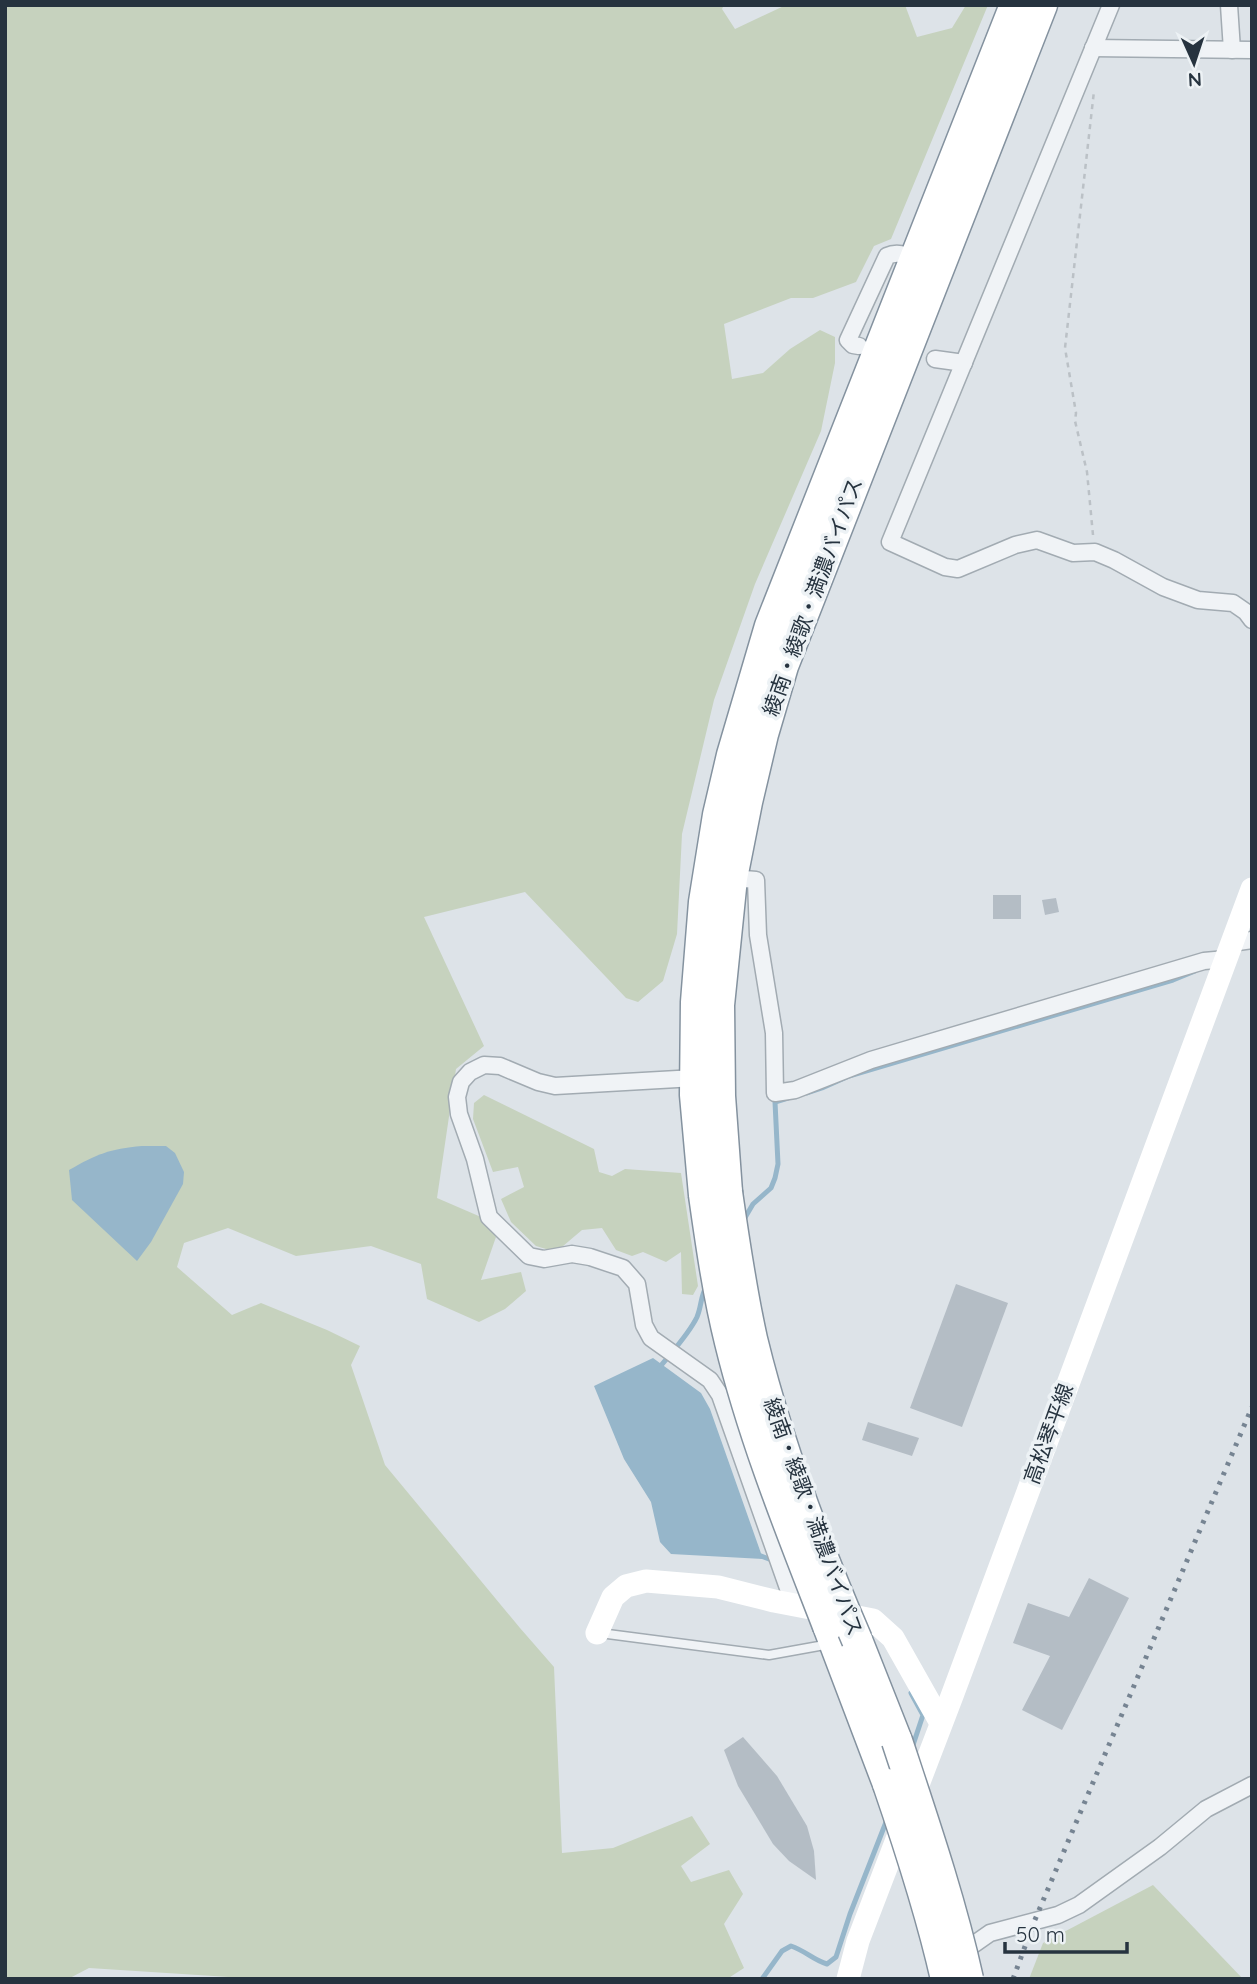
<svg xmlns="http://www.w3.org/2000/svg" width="1257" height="1984" viewBox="0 0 1257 1984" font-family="Quicksand,'Noto Sans JP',sans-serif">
<rect width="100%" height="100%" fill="#dde3e8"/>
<g fill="#c6d2be">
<path d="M5,5H724L722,9L735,29L786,5H905L917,37L952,28L966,5H988L891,239L874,246L856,282L813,298H791L724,324L732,379L763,373L790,349L820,330L835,337V363L821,431L755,584L714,700L682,834L677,934L663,981L638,1002L626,998L525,892L424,917L484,1046L456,1069L437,1198L481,1217L496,1237L481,1280L521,1272L526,1291L505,1309L479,1322L427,1299L421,1264L371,1246L296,1256L228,1228L184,1243L177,1267L232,1315L261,1303L327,1330L360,1346L351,1365L385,1465L520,1628L554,1667L562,1853L613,1848L692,1816L710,1844L681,1866L691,1882L729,1870L743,1894L724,1924L744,1968L727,1979H258L89,1968L68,1979H5Z"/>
<path d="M484,1095L594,1149L599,1172L612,1176L625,1169L681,1173L698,1286L693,1295L682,1294L681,1252L666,1262L643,1252L632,1256L616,1250L602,1228L582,1230L556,1252L536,1246L511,1222L501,1199L524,1187L518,1167L493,1172L473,1119L474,1103Z"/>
<path d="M1153,1885L1243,1979H1029L1043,1943Z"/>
</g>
<g fill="#96b6ca">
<path d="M142,1146H166L175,1153L184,1172L183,1184L151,1242L137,1261L72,1200L69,1170C97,1154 109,1149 142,1146Z"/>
<path d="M653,1358L701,1393L710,1409L763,1559L671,1554L660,1542L651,1502L624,1459L594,1386Z"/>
</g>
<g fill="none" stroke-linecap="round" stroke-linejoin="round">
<g stroke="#96b6ca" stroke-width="5">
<path d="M807,1093L822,1088L849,1076L1173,980L1195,971"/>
<path d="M743,1221L753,1204L771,1188L775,1178L778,1164L775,1102L788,1098"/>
<path d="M659,1368C671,1353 689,1334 697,1317C702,1305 700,1297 707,1285"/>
<path d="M756,1554L769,1559"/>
<path d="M911,1693L923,1715L912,1748"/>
<path d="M762,1979L782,1951L791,1946C806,1951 813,1960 827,1964L836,1957L850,1914L888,1817"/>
</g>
</g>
<g fill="#b4bdc5">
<rect x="993" y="895" width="28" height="24"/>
<path d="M1056,898L1059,912L1045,915L1042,900Z"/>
<path d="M956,1284L1008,1303L962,1427L910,1408Z"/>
<path d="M868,1422L919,1438L912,1456L862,1440Z"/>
<path d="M1089,1578L1129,1598L1062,1730L1022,1710L1050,1656L1013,1643L1028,1603L1069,1617Z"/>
<path d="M743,1737L777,1776L807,1826L814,1851L816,1880L789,1861L773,1844L738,1786L724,1750Z"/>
</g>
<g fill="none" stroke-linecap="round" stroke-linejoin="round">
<g stroke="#a2abb2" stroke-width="11">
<path id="lane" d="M600,1633L769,1655L830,1644"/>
</g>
<g stroke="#a2abb2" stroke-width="19">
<g id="street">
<path d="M1111,5L890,542L945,567L958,569L1015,545L1037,540L1073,553L1095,552L1114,560L1163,587L1198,600L1233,603L1246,612L1252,620"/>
<path d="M1229,5L1232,50"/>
<path d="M1093,48L1252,50"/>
<path d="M859,346L853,345L848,340L887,256C900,250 908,257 920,262"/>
<path d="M935,359L964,363"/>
<path d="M732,878L756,880L758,935L774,1033L775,1093L795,1090L871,1060L1204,961L1226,959"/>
<path d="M1231,943L1252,940"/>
<path d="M695,1078L555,1086L538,1082L500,1066L484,1065L470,1072L461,1082L457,1097L459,1114L475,1159L489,1217L529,1256L544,1259L572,1254L590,1257L623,1268L637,1284L644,1325L651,1338L710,1380L720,1395L794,1605"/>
<path d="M958,1958L970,1947L990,1933L1058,1915L1079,1905L1160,1847L1206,1809L1252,1785"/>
</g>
</g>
<g stroke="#84929f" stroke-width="33">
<g id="highway">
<path d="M727,1192L720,1096L719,1005L732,878L747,802L763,734L783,666L1042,5"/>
<path d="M704,1195L695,1095L696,1002L704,902L718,815L732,755L770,626L1015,5"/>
<path d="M828,1626L888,1784"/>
<path d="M857,1640L897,1741"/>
</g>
</g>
<path stroke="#bbc1c6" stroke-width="2.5" stroke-dasharray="5 5" stroke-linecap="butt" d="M1093,535L1087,472L1075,421L1076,413L1065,348L1094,91"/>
<use href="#lane" stroke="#f0f3f6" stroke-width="8"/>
<use href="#street" stroke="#f0f3f6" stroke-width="16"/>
<g stroke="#fff" stroke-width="23">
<path d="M597,1633L613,1597L626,1586L646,1581L718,1587L774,1601L873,1620L893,1638L941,1723"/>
<path d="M848,1979L858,1941L952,1696L1252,889"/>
</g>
<use href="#highway" stroke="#fff" stroke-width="30"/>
<path stroke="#768492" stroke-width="5" stroke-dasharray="3.5 7" stroke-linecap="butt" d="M1013,1979L1034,1922L1252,1407"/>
<g stroke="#84929f" stroke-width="33" stroke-linecap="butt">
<g id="highway-bridge">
<path d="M727,1192C734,1241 741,1290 752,1339C777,1442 815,1543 857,1640"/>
<path d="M704,1195C711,1244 718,1294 730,1342C754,1440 792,1533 828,1626"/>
<path d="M897,1741C923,1820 950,1898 968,1979"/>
<path d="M888,1784C910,1848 931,1912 946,1979"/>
</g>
</g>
<use href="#highway-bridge" stroke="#fff" stroke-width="30"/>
</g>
<g text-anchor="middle" stroke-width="7" stroke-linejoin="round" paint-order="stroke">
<g font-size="21" fill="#26333f" stroke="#edf2f5">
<text transform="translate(813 597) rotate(-70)" y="7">綾南・綾歌・満濃バイパス</text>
<text transform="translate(1049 1434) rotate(-70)" y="7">高松琴平線</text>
<text transform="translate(813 1517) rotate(70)" y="7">綾南・綾歌・満濃バイパス</text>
</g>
</g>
<rect width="1257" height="1984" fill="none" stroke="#26333f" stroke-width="14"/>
<g transform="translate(1194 63) rotate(177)" stroke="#edf2f5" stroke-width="5" paint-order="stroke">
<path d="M0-5L12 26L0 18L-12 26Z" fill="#26333f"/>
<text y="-10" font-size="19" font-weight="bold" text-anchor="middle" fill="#26333f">N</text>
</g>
<path d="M1005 1942v10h122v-10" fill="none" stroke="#26333f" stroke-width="3.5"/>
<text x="1016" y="1942" font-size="21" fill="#26333f" stroke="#edf2f5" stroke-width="5" paint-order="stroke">50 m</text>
</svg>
